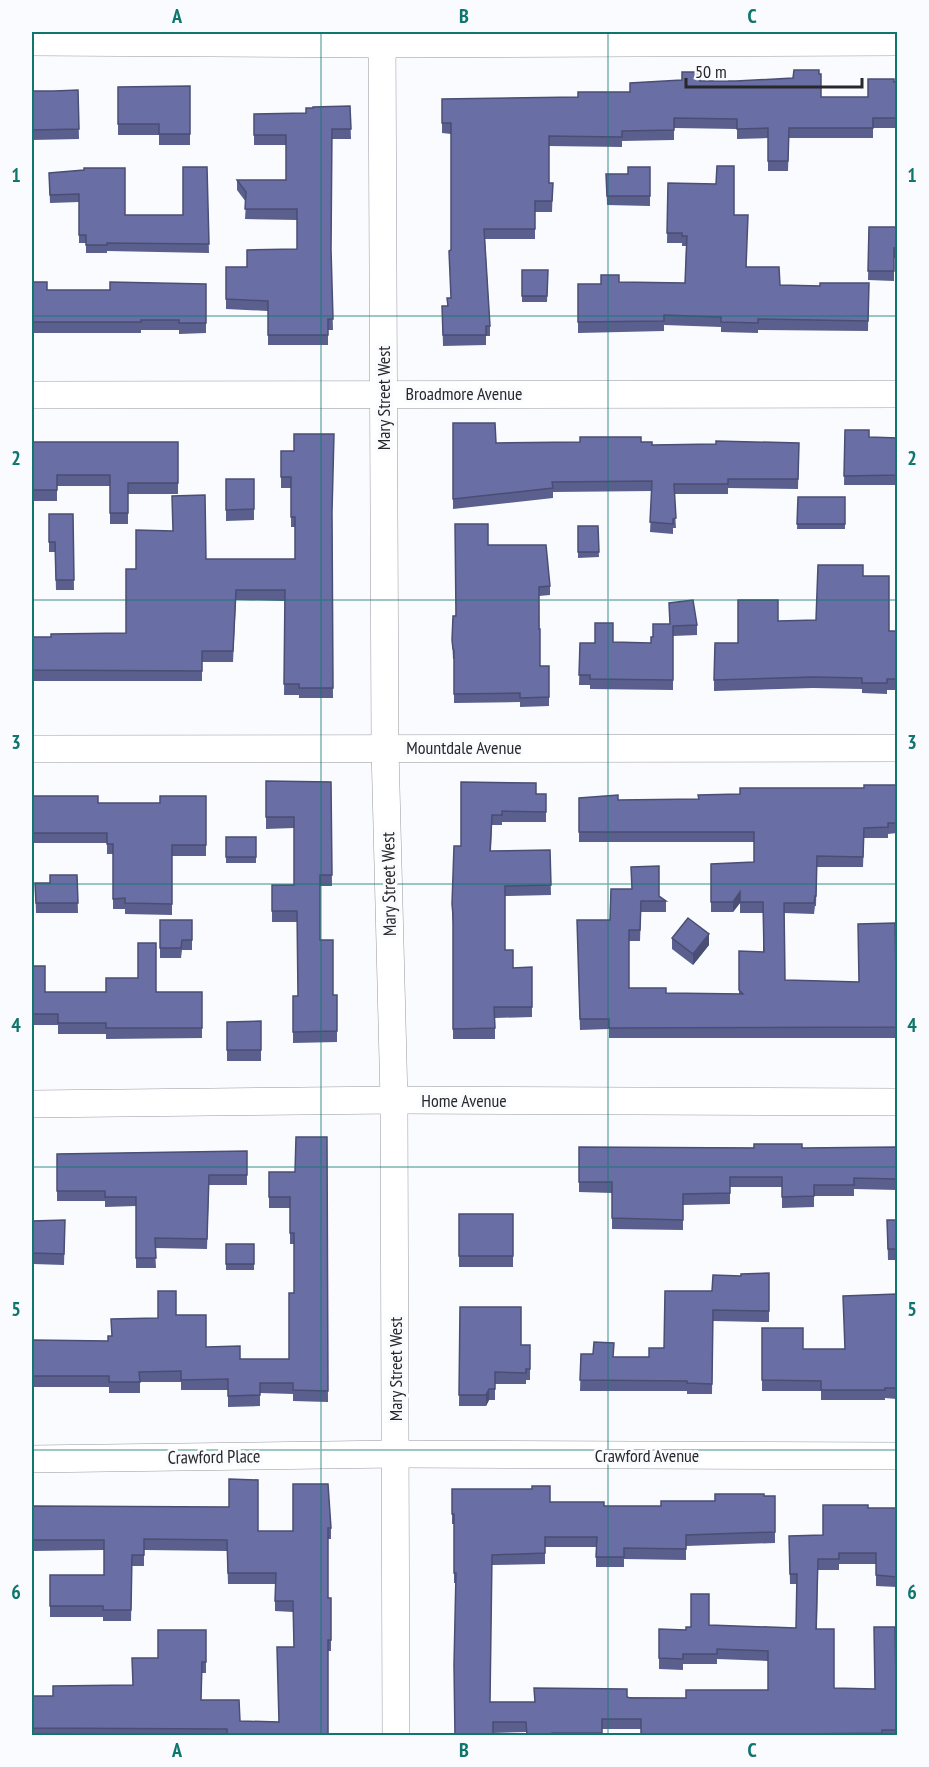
<svg xmlns="http://www.w3.org/2000/svg" width="929" height="1767" viewBox="0 0 929 1767" font-family="'PT Sans Narrow',sans-serif">
<rect width="100%" height="100%" fill="#fafbfe"/>
<g fill="none" stroke-linecap="round" stroke-linejoin="round">
<g stroke="#9899a0" stroke-width="28">
<g id="street">
<path d="M382,32L385,748L394,1100L396,1736"/>
<path d="M32,42L382,44L898,42"/>
<path d="M32,395L898,394"/>
<path d="M32,749L898,748"/>
<path d="M32,1104L394,1100L898,1102"/>
<path d="M32,1459L396,1454L898,1456"/>
</g>
</g>
<use href="#street" stroke="#fff" stroke-width="27"/>
</g>
<g fill="#5a5f8e">
<path d="M700,81L821,97H868L894,82H897V128H873V138H789L788,171H768V138L737,139V129L674,128V140L622,141V147L549,146V183H553L552,212H535V239H485L490,326V336H486V345L443,346L442,306H447L451,298V134L442,133V99L578,97L630,92Z"/>
<path d="M190,86V145H159V135H118V87Z"/>
<path d="M78,90L79,139L32,140V91H54Z"/>
<path d="M350,106L351,139H332L331,252L333,330H328V345H268V311L226,309V267H247L297,249V220L245,219L246,202L237,190V180H286V145H254V114L306,113Z"/>
<path d="M207,167L209,253L107,251V253H86V243H79V202L50,203L49,173L125,215H183Z"/>
<path d="M650,167V206L607,205L606,174H628Z"/>
<path d="M668,183L734,215L747,267L780,285L820,286L869,283L868,331L758,330V333L721,332V327L664,325V331L578,333V284H601L619,282L685,283L686,246H682V243H667Z"/>
<path d="M897,217V258H894V281L868,280L869,227H896Z"/>
<path d="M522,270H548L547,302H522Z"/>
<path d="M32,282L47,290H110L206,284V333L179,334V330H141V333H32Z"/>
<path d="M453,423L496,443L641,442L652,445L799,443L798,489L728,488V494H674L676,528H673V534L650,532L652,491L553,492V498L453,509Z"/>
<path d="M845,430L869,437L897,438V485H844Z"/>
<path d="M32,442H178V494H128V524H110V486H57V501H32Z"/>
<path d="M281,451L332,520L333,698H299V695H284L285,601L236,600L233,662H202V681H32V637H51L126,633L136,569L206,559H295V527H291V488H281Z"/>
<path d="M226,479H254V520L226,521Z"/>
<path d="M798,497H845V529H797Z"/>
<path d="M49,514H73L74,590H56L55,552H49Z"/>
<path d="M578,526H598L599,557L578,558Z"/>
<path d="M488,545L550,586V595L539,596L540,666H549V706L520,707V702L454,703V659H453L452,640L455,616Z"/>
<path d="M863,576L889,631H897V690H887V694L862,693V689L813,688L714,691V680L738,643L778,621L816,620Z"/>
<path d="M669,603L697,625V635L673,636V690L590,689V685H579L580,643H651L653,637L670,624Z"/>
<path d="M266,781L331,782L332,886H320V940L333,995H337V1042L293,1043V996H298L297,922H272V885H294V828L266,829Z"/>
<path d="M461,782L536,794H546V822H502V825H492L491,851L550,850L551,895L505,896V950L513,968L532,967V1017L495,1018V1039H453V925L452,914V904L461,846Z"/>
<path d="M897,785V833L888,834V838H864L863,867H817L816,906H815L814,914L784,913L785,980L858,982L897,977V1038H609V1029L580,1030L577,920H610L611,889L659,896L666,901V912H641L640,941H629V988L666,993L739,994V951L763,952V913H740V903L733,912H711V864L754,862V842H579V798L618,800L699,799L740,794L864,788Z"/>
<path d="M32,796L98,803H160L206,796V856H172V915L125,914V909H113V854H107V843H33V856H32Z"/>
<rect x="226" y="837" width="30" height="26"/>
<path d="M77,875L78,913H36L35,883H50Z"/>
<path d="M160,920H192V950H182L181,958H160Z"/>
<path d="M672,938L709,945L693,965L672,949Z"/>
<path d="M32,966L45,992H202V1038L106,1039V1034H58V1025H32Z"/>
<path d="M261,1021V1061H227V1022Z"/>
<path d="M327,1137L328,1402L293,1401V1394L260,1393V1406L228,1407V1390H181V1382H140V1393H109V1387H32V1340L108,1341L112,1336L158,1318L176,1315L206,1347L240,1359H289L294,1293V1244H290V1208H269V1172H295Z"/>
<path d="M579,1147L802,1148L897,1147V1190L854,1189V1196H814V1207L782,1208V1187H730V1204L683,1205V1230L612,1229V1193L579,1192Z"/>
<path d="M247,1151V1185H209L207,1249L155,1248L156,1268H136V1206L105,1207V1201H57V1154Z"/>
<rect x="459" y="1214" width="54" height="53"/>
<path d="M887,1220H897V1260H888Z"/>
<path d="M32,1221L65,1231L64,1265L33,1264V1266H32Z"/>
<rect x="226" y="1244" width="28" height="26"/>
<path d="M769,1273V1322L713,1321L712,1394H687V1391H580L581,1354L614,1357H649L664,1348L712,1291L741,1276Z"/>
<path d="M897,1294V1399L885,1398V1400H821V1391H762V1328L803,1349H844Z"/>
<path d="M460,1307L521,1345H530V1380H526V1384H495V1400H489L486,1406H459Z"/>
<path d="M452,1489L550,1502L604,1506H661L775,1496V1543L686,1546V1560L624,1559V1567H596V1547H545V1564L492,1565L490,1702H534L627,1697L686,1698L768,1690V1661L717,1659V1664H683V1670L659,1669V1629L686,1630L709,1625L796,1628L797,1584H790L789,1536L823,1535L868,1508H897V1587L876,1586V1564H839V1570H818L817,1629L834,1688L875,1689L897,1683V1736H641V1729H602V1736H526V1732L493,1733L456,1583H454V1524H452Z"/>
<path d="M32,1506L258,1531H293L331,1528V1539H328V1598H331V1651H328V1736H32V1696H53L132,1685L158,1658L206,1630V1673H202L201,1700L240,1721L279,1722L294,1647L293,1612L275,1611V1584H228L227,1551L144,1550V1566H132L131,1621H103V1617H50V1575H104V1550L32,1551Z"/>
</g>
<g fill="#4a4e74">
<path d="M740,892V903L733,912V902Z"/>
<path d="M709,934V945L693,965V954Z"/>
<path d="M489,1389V1400L486,1406V1395Z"/>
</g>
<g fill="#696fa5" stroke="#4a4e74" stroke-width="1.5">
<path d="M794,70H819V74H821V97H868V79H894V82H897V118H873V128H789L788,161H768V128L737,129V119L674,118V130L622,131V137L549,136V183H553L552,201H535V229H484L490,326H486V335H443L442,306H448L447,298H451L449,251L451,250V123H442V99L578,97V92H630V83L682,80V72H700V81H736L793,78Z"/>
<path d="M190,86V134H159V124H118V87Z"/>
<path d="M78,90L79,129L32,130V91H54Z"/>
<path d="M350,106L351,129H332L331,249L333,319H328V335H268V301L226,299V267H247V250L297,249V209H245L246,192L237,180H286V135H254V114L306,113V108H313V107Z"/>
<path d="M717,166H734V215H748L746,267H779L780,285L820,286V283H869L868,321L758,319V323L721,322V317L664,315V321L578,322V284H601V275H619V282L685,283L687,236H682V233H667L668,183L716,184Z"/>
<path d="M183,167H207L209,244L107,243V245H86V235H79V194L50,195L49,173L84,170V168H125V215H183Z"/>
<path d="M628,167H650V196H607L606,174H628Z"/>
<path d="M897,217V248H894V271H868L869,227H896Z"/>
<path d="M522,270H548L547,296H522Z"/>
<path d="M32,282H47V290H110V282L206,284V323H179V320H141V322H32Z"/>
<path d="M453,423H495L496,443L580,442V437H641V442H652V445L716,444V441L799,443L798,479H728V484H674L676,518L673,519V524L650,522L652,481L552,482L553,488L453,499Z"/>
<path d="M845,430H869V437L897,438V475L844,476Z"/>
<path d="M294,434H334L332,512L333,688H299V684H284L285,590H236L233,651H202V671L32,670V637H51V634L126,633V569H136V530L173,531L172,496L205,495L206,559H295V517H291V477H281V451H294Z"/>
<path d="M32,442H178V483H128V513H110V475H57V490H32Z"/>
<path d="M226,479H254V509L226,510Z"/>
<path d="M798,497H845V524H797Z"/>
<path d="M49,514H73L74,580H56L55,542H49Z"/>
<path d="M455,524H488V545H546L550,586L539,587V629H540V666H549V697L520,698V693L454,694V650L453,649L452,640L453,616H456Z"/>
<path d="M578,526H598L599,552H578Z"/>
<path d="M818,565H863V576H889V631H897V679H887V683H862V678L813,677L714,680L715,643H738V600H778V621L816,620Z"/>
<path d="M693,600L697,625L673,626V680L590,679V675H579L580,643H595V623H613V642L651,643V637H653V624H670L669,603Z"/>
<path d="M266,781L331,782L332,875H320V940H333V995H337V1031L293,1032V996H298L297,911H272V885H294V817H266Z"/>
<path d="M461,782L536,783V794H546V812L502,811V815H492L490,851L550,850L551,885L505,886V950H513V968L532,967V1007H494L495,1028L453,1029V915L452,904L454,846H461Z"/>
<path d="M864,785H897V823H888V827L864,828L863,857L817,856L816,896H815L814,903H784L785,980L859,982L858,924L895,923L896,977H897V1027L609,1028V1019H580L577,920H610L611,889H632L631,867L659,866V896L666,901H641L640,930H629V988H666V993L743,994L739,990V951L764,952L763,902H740V892L733,902H711V864L754,862V832H579V798L618,795V800L699,799L698,795L740,794V788H864Z"/>
<path d="M32,796H98V803H160V796H206V845H172V904L125,903V898L113,899V844H107V833H33V846H32Z"/>
<rect x="226" y="837" width="30" height="20"/>
<path d="M50,875H77L78,903H36L35,883H50Z"/>
<path d="M688,918L709,934L693,954L672,938Z"/>
<path d="M160,920H192V940H182L181,948H160Z"/>
<path d="M138,943H156V992H202V1028H106V1023H58V1014H32V966H45V992H106V978H138Z"/>
<path d="M261,1021V1050H227V1022Z"/>
<path d="M296,1137H327L328,1391L293,1390V1383H260V1395L228,1396V1379L181,1380V1371L139,1372L140,1382H109V1376H32V1340L108,1341V1336H112L111,1319L158,1318V1291H176V1315H206V1347L240,1346V1359H289V1293H294V1233H290V1197H269V1172H295Z"/>
<path d="M754,1144H802V1148L897,1147V1179L854,1178V1185H814V1196L782,1197V1177H730V1193L683,1194V1220L612,1218V1182H579V1147L754,1148Z"/>
<path d="M247,1151V1175H209L207,1239L155,1238L156,1258H136V1197H105V1191H57V1154Z"/>
<rect x="459" y="1214" width="54" height="42"/>
<path d="M65,1220L64,1254L33,1253V1255H32V1221Z"/>
<path d="M887,1220H897V1249H888Z"/>
<rect x="226" y="1244" width="28" height="20"/>
<path d="M769,1273V1311L713,1310L712,1384L687,1383V1381L580,1380L581,1354H593L594,1342L614,1343L613,1357H649V1348H664L665,1291H712L713,1275L741,1276V1274Z"/>
<path d="M897,1294V1388H885V1390H821V1381L762,1380V1328H803V1349H845L843,1296Z"/>
<path d="M460,1307H521V1345H530V1369H526V1373L495,1372V1389H489L486,1395H459Z"/>
<path d="M229,1479L258,1480V1531H293V1484H328L331,1528H328V1598H331V1640H328V1736H227V1729L32,1728V1696H53V1686L133,1685L132,1658H158V1630H206V1662H202L201,1700H239L240,1721L279,1722L277,1647H294L293,1601H275L276,1573H228L227,1540L144,1539V1555H132L131,1610H103V1606H50V1575H104V1540H32V1506L229,1507Z"/>
<path d="M532,1486H550V1502H604V1506H661V1501H715V1494H764V1496H775V1532L686,1535V1549L624,1548V1557H596L597,1537H545V1553L492,1555L490,1702H535L534,1688L627,1689V1697L630,1698H686V1690H768V1651L717,1649V1654H683V1659L659,1658V1629L686,1630V1627H691V1594H709V1625L796,1628L797,1574H790L789,1536L823,1535V1505H868V1508H897V1577L876,1575V1553H839V1559H818L816,1629H834V1688L875,1689L874,1627H895L896,1683H897V1730H882V1733L800,1734V1736H653V1735H641V1719H602V1733H552V1736H527L526,1722H493V1736H455L454,1665L456,1573H454V1514H452V1489H532Z"/>
</g>
<path fill="none" stroke="#0f766e" stroke-width="1.5" stroke-opacity="0.55" d="M321,32V1736M608,32V1736M32,316H898M32,600H898M32,884H898M32,1167H898M32,1450H898"/>
<g text-anchor="middle" stroke-width="6" stroke-linejoin="round" paint-order="stroke">
<g font-size="18" fill="#28282b" stroke="#fafbfe">
<text x="464" y="400">Broadmore Avenue</text>
<text transform="translate(384 398) rotate(-90)" y="6">Mary Street West</text>
<text x="464" y="754">Mountdale Avenue</text>
<text transform="translate(389 884) rotate(-91)" y="6">Mary Street West</text>
<text x="464" y="1107">Home Avenue</text>
<text transform="translate(396 1369) rotate(-90)" y="6">Mary Street West</text>
<text x="647" y="1462">Crawford Avenue</text>
<text transform="translate(214 1457) rotate(-1)" y="6">Crawford Place</text>
</g>
</g>
<rect width="929" height="1767" fill="none" stroke="#fafbfe" stroke-width="66"/>
<path d="M686 78v9h176v-9" fill="none" stroke="#28282b" stroke-width="3"/>
<text x="695" y="78" font-size="18" fill="#28282b" stroke="#fafbfe" stroke-width="4.5" paint-order="stroke">50 m</text>
<rect x="33" y="33" width="863" height="1701" fill="none" stroke="#0f766e" stroke-width="2"/>
<g font-size="20" text-anchor="middle" font-weight="bold" fill="#0f766e">
<text x="177" y="23">A</text>
<text x="464" y="23">B</text>
<text x="752" y="23">C</text>
<text x="16" y="182">1</text>
<text x="912" y="182">1</text>
<text x="16" y="465">2</text>
<text x="912" y="465">2</text>
<text x="16" y="749">3</text>
<text x="912" y="749">3</text>
<text x="16" y="1032">4</text>
<text x="912" y="1032">4</text>
<text x="16" y="1316">5</text>
<text x="912" y="1316">5</text>
<text x="16" y="1599">6</text>
<text x="912" y="1599">6</text>
<text x="177" y="1757">A</text>
<text x="464" y="1757">B</text>
<text x="752" y="1757">C</text>
</g>
</svg>
